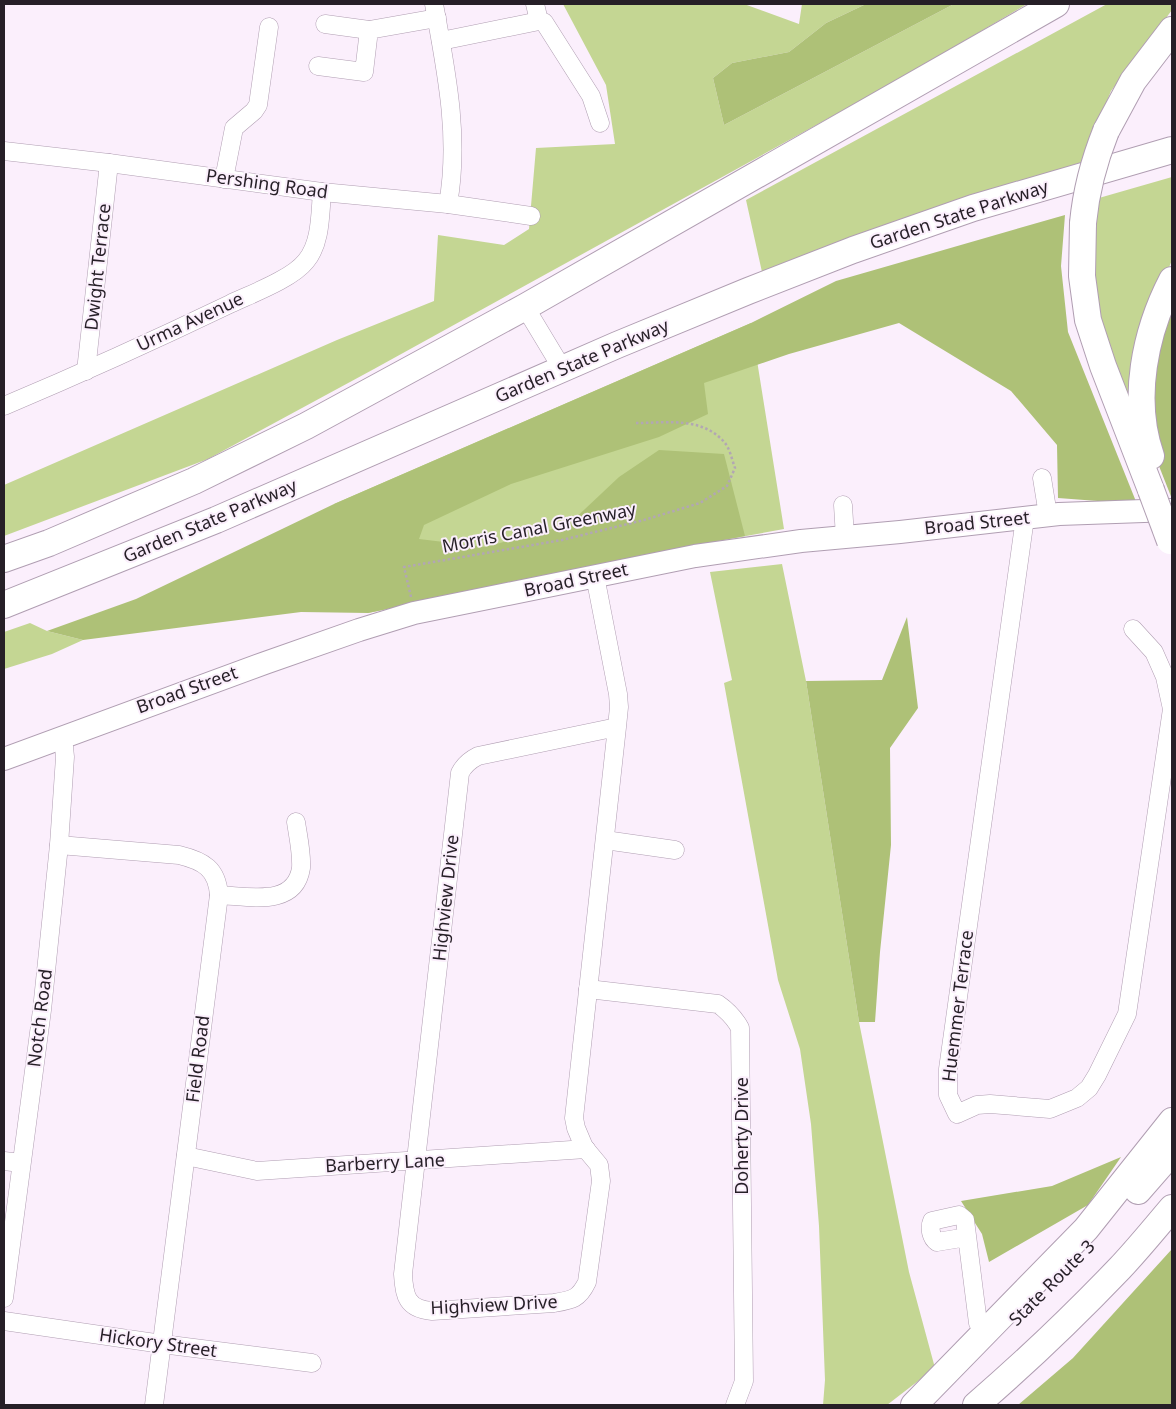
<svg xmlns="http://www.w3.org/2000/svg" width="1176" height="1409" viewBox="0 0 1176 1409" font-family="'Noto Sans',sans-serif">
<rect width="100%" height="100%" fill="#fbeffc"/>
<g fill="#c4d693">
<path d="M563,4H744L799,24L802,4H866L826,23L789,52L732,63L713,78L724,125L954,4H1027L907,75L374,369L208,459L4,536V485L337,340L434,301L438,235L504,245L529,229L536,148L615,144L606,85Z"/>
<path d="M1107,4H1172V10L1111,91L1082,162L762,272L746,200Z"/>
<path d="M1172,177V260L1136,349L1133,437L1090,314L1092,200Z"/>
<path d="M751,323L784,529L691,546L368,613L334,504Z"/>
<path d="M782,564L806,681L859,1022L909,1272L935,1368L887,1405H823L825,1380L819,1226L811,1124L800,1049L778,980L724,683L732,680L710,572Z"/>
<path d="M30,623L47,631L83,640L52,654L4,669V632Z"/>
</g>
<g fill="#aec177">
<path d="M866,4H954L724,125L713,78L732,63L789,52L826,23Z"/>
<path d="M1065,215L1061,266L1068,332L1137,504L1058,498L1057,445L1011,391L899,323L789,354L704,383L708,414L659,437L511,484L424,525L419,539L485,547L568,525L619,477L659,450L724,454L745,536L691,546L368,613L301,612L83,640L47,631L136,599L334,504L751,323L836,281Z"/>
<path d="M1172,301V499L1159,466L1150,426L1163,317Z"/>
<path d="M907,617L918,708L890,748L891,845L880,952L875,1022H859L806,681L882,680Z"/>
<path d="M1121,1157L1088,1205L989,1262L982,1234L961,1201L1052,1186Z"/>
<path d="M1172,1249V1405H1018L1073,1358Z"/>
</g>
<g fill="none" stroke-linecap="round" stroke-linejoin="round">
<g stroke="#b09eb2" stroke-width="19">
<g id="minor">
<path d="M434,4C446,70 460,137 448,204"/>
<path d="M535,4L539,21L544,22L591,96L600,123"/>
<path d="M325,24L369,30"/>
<path d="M441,41L539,21"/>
<path d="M318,66L364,72L369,30L437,18"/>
<path d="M4,151L109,163L322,192L448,204L531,216"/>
<path d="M224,179L234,128L254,111L258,105L269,27"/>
<path d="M525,307L563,370"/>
<path d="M86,371L109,163"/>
<path d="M4,406C80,374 155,340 230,304C251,294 292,279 306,261C321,243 320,215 322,192"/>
<path d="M1042,478L1048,515"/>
<path d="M843,505L845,537"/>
<path d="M1025,518L948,1069V1095L957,1114L977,1105L990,1104L1050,1109L1077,1098L1089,1088L1097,1075L1127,1014L1172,709L1165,677L1154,652L1133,629"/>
<path d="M595,576L618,694L619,707L617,727L574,1118L576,1128L584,1147L599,1165L601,1181L587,1282C579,1299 572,1300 554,1303L432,1311C407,1309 404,1296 403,1274L460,773C464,765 470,760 478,756L617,727"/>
<path d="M605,840L675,850"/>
<path d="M59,845L179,855C204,861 217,869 219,895L154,1405"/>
<path d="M219,895C248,896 295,908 301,868C302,853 298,836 296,822"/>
<path d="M588,989L718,1004C728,1011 734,1017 740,1028L744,1381L735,1405"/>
<path d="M186,1156L257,1171L586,1149"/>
<path d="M4,1161L21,1163"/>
<path d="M967,1237L937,1242C931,1238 929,1228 932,1221L959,1215L965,1220L978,1323L985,1333"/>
<path d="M4,1298L42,1010L59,845L65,757L63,737"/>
<path d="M4,1321L162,1344L312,1363"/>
</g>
</g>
<g stroke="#b09eb2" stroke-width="24">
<path id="major" d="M4,759L265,663L359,630L414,613L695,556L801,541L900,532L1059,514L1172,510"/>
</g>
<g stroke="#b09eb2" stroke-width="28">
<g id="highway">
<path d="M1106,131L1133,81L1172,30"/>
<path d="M1083,223L1082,276L1088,320L1103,366L1151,490"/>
<path d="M1151,456C1131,399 1145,332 1172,280"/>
<path d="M4,559L49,543L194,481L306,426L525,307L1056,4"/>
<path d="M4,605L216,520L617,345L748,291L853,250L973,208L1172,150"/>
<path d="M1138,1191L1172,1152"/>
<path d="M914,1405L1086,1229L1172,1121"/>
<path d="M976,1405C1026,1362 1074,1316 1120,1268C1138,1249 1155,1228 1172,1208"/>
</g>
</g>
<path stroke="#b2a7b3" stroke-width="2.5" stroke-dasharray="2.5 2.5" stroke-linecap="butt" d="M411,597L404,567L562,540L644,520L700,503L727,486L735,468C732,460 730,449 725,443C702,416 667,423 636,423"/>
<use href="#minor" stroke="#fff" stroke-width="18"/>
<use href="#major" stroke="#fff" stroke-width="22"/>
<use href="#highway" stroke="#fff" stroke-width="26"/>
<g stroke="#b09eb2" stroke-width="28" stroke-linecap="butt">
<g id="highway-bridge">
<path d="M1083,223C1086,191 1094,161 1106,131"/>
<path d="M1151,490L1170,541"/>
</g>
</g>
<use href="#highway-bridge" stroke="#fff" stroke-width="26"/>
</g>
<g text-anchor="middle" stroke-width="4" stroke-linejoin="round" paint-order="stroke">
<g font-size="18" fill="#261f27" stroke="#fbeffc">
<text transform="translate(267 184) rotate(8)" y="6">Pershing Road</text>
<text transform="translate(959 215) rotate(-18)" y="6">Garden State Parkway</text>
<text transform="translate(98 267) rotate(-84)" y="6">Dwight Terrace</text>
<text transform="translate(190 322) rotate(-25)" y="6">Urma Avenue</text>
<text transform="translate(582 361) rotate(-23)" y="6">Garden State Parkway</text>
<text transform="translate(210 521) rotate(-23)" y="6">Garden State Parkway</text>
<text transform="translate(977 523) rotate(-6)" y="6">Broad Street</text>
<text transform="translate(539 528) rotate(-11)" y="6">Morris Canal Greenway</text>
<text transform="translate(576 580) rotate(-12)" y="6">Broad Street</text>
<text transform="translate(187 690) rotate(-20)" y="6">Broad Street</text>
<text transform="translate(446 898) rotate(-84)" y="6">Highview Drive</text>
<text transform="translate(958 1006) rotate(-83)" y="6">Huemmer Terrace</text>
<text transform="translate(40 1018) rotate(-83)" y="6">Notch Road</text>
<text transform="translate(198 1059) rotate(-83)" y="6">Field Road</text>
<text transform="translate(742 1136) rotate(-90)" y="6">Doherty Drive</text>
<text transform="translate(385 1163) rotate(-3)" y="6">Barberry Lane</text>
<text transform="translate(1052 1283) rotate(-45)" y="6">State Route 3</text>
<text transform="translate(494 1305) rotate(-3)" y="6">Highview Drive</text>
<text transform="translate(158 1343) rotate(8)" y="6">Hickory Street</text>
</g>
</g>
<rect width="1176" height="1409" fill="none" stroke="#261f27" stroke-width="10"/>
</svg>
